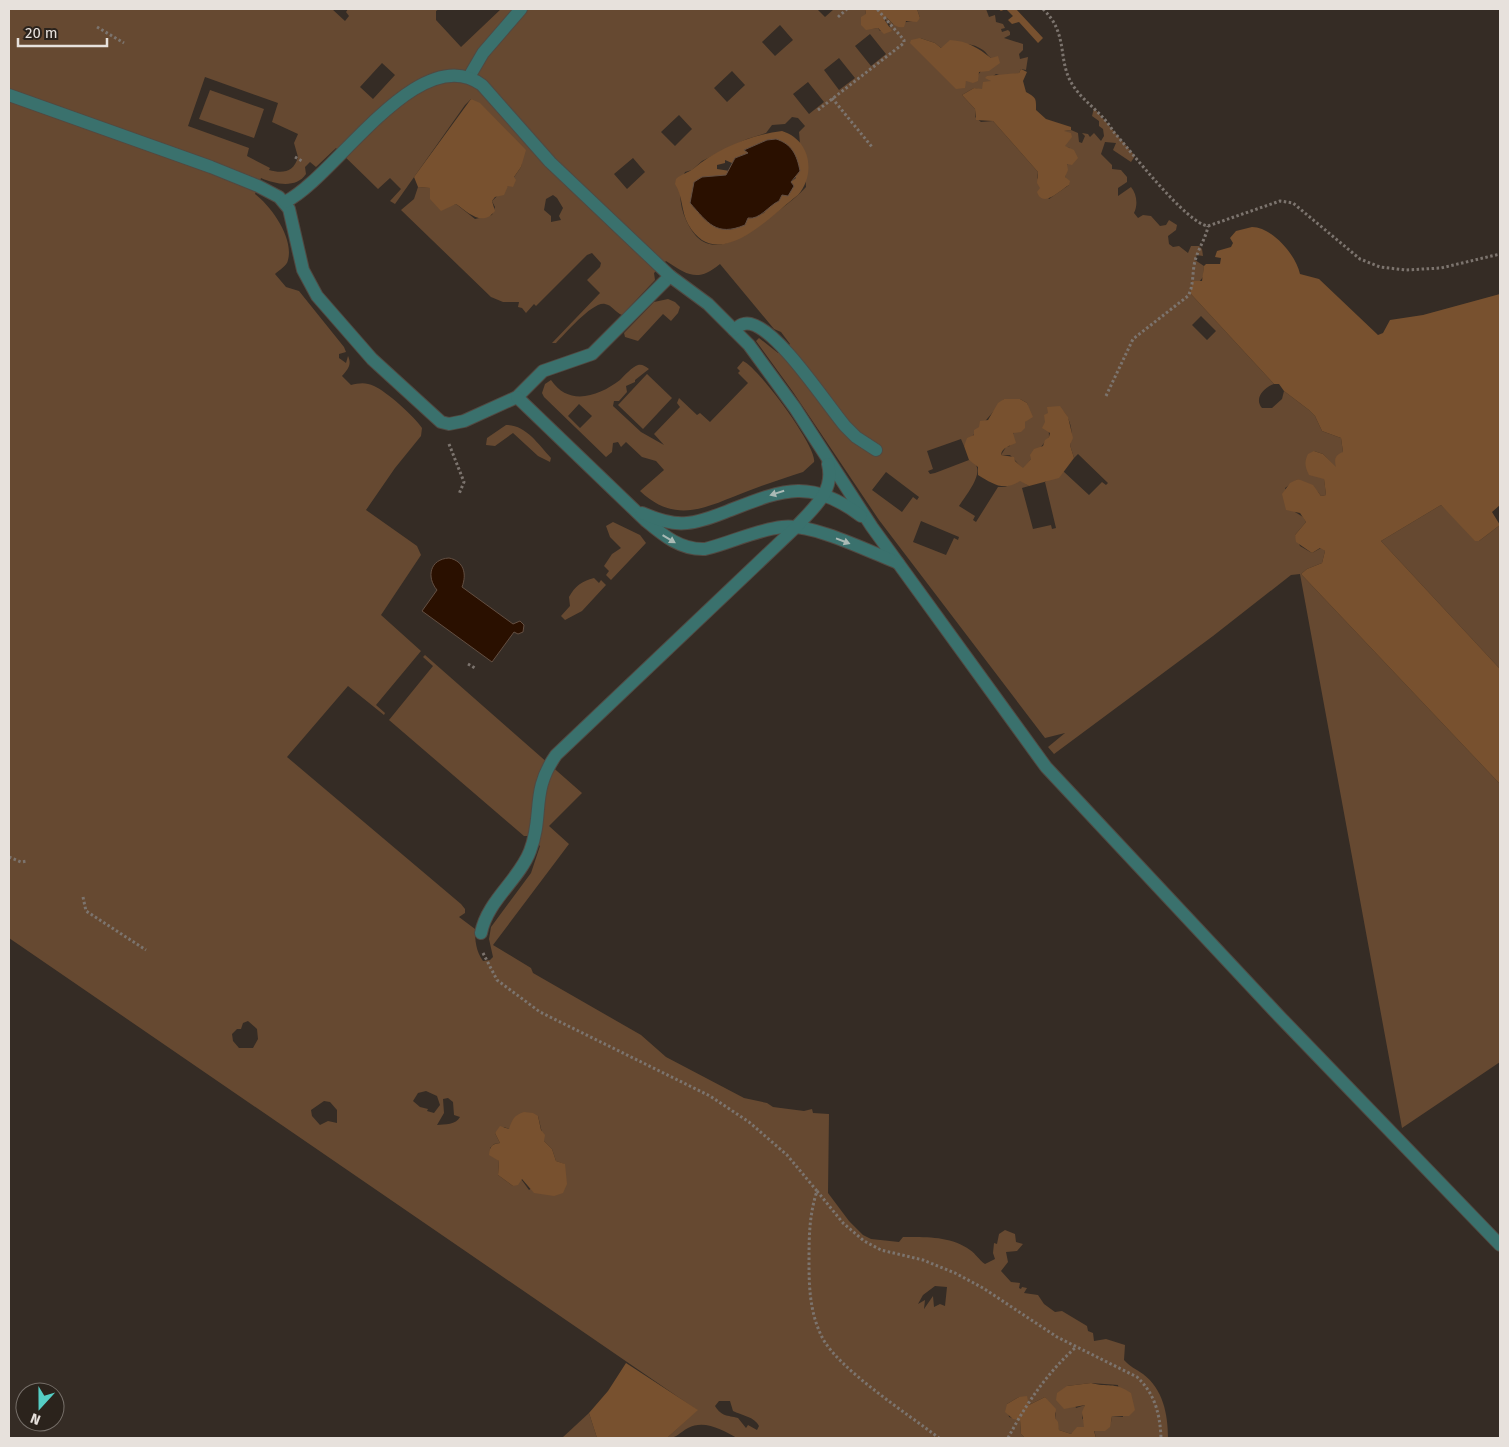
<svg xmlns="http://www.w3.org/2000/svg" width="1509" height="1447" viewBox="0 0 1509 1447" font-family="'Fira Sans',sans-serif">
<rect width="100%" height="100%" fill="#352c25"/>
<g fill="#664931" fill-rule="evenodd">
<path d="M9,9H332L345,21L349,16L346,12L348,9H439L436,11V20L461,47L501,9H817L825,17L834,9H865L869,29L878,28L880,31L891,26L884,18L886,17L893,24L913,21L920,18L917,9H986L989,17L995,15L996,22L1003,24L1005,28L1001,29L1002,32L1008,30L1010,32V35L1004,38L1023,44V50L1019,54L1020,59L1028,57L1026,70L1021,69L1019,73L1002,76L996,74L989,79L992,81L982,90L974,88L962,95L975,109V117L981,122L993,121L1038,172L1037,178L1049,199L1069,185L1065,177L1070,148L1065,147L1064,131L1071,130L1078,133L1079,142L1082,143L1085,136L1082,133L1088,134L1090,137L1094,133L1101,141L1104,136L1103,129L1099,126V121L1092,116L1094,108L1135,156L1131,162L1113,150L1116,143L1105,142L1101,154L1112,165V169L1121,170L1127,177V182L1118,188V196L1131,187C1137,194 1138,205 1134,213L1138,218L1143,215L1151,216L1160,226L1166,225L1169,220L1177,225L1176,230L1168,236L1169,244L1173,247L1179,246L1188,253L1191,246H1199L1202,249L1203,256L1197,255L1195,260L1204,266L1203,277L1199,282L1192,281L1190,293L1274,384C1263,388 1254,399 1262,408H1272L1282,399L1284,391L1309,410L1315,416L1322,431L1341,438L1343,452L1336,468L1323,454L1314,451L1324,478L1326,495L1321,496L1318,492L1298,479L1285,488L1295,512L1303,517L1306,522L1295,535L1300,546L1312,553L1321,548L1325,551L1322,563L1307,569L1301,574L1500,784V1062L1402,1128L1300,574L1291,575L1213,636L1054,754L1048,747L1065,733L1045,738L879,520L793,392L756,341L759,338L778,353L790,344L781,332L774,329L720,264C698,282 689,276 666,261L654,273L655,280L622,315C616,313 612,305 605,304C593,301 565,334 556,343H552L600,293L587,280L600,267L601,263L592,253L587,255L536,306L534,304L526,313L522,308L518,307L519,302H503L491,297L401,210L414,199L418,187L431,188L446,207L456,204L475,219L492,215L495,207L492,201L508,186L521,167L523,153L471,99L465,105L395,204L390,201L401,189L390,178L378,189L336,148L316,167L310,162L305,167L306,174C296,189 275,184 261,178L255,194C271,206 294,238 288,260C287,266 279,270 275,274L286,287L299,291L344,347L346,352L339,354V358L346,363L348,356C352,365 348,369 342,376L351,385C359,383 366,382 374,386C386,391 415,417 422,428L421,436L395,468L366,510L417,546L421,555L381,615L421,651L376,705L385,713L384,715L348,686L287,757L461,904L465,909V913L459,917L475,929C475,941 476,951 483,961L490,960L493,957L489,939L491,927L531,873L540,846L528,836H524L389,720L433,666L423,657L425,655L582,793L549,826L569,844L493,945L531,968L533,973L641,1035L666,1057L744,1098L767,1103L773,1107L804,1111L812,1109L813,1113L829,1114L828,1193L849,1221L863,1235L871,1239L899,1242L903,1237C926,1237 951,1236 970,1250C976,1254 979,1260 985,1264L995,1259L993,1253L994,1243L997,1244L999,1234L1005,1230L1015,1234L1016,1242L1023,1244L1017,1251L1006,1252L1008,1262L1001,1271L1011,1282L1020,1283L1019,1288L1021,1289L1022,1287L1027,1288L1024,1293L1038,1295L1044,1304L1055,1312L1062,1311L1087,1326L1088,1331L1093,1333L1094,1341L1106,1339L1125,1345L1124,1360C1129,1366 1136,1369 1143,1374C1163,1389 1168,1414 1168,1438H1096L1094,1430L1111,1422L1112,1416L1123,1417L1118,1385L1091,1383L1067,1386L1076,1408L1085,1405L1082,1418L1085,1423L1084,1427L1071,1434L1059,1430L1055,1418L1056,1413L1045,1397L1029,1405V1401L1019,1397L1007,1404L1009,1417L1020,1420L1021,1434L1025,1438H737C723,1430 704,1419 688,1428C679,1433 677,1438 667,1438L697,1410L9,938ZM780,25L793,40L775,56L762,42ZM870,34L886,54L871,66L855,46ZM920,38L935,43L941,48C956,45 968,40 983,50C986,52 988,56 991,58L978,75L966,81L964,84ZM839,58L855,78L839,90L824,70ZM382,63L395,75L373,99L360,87ZM732,71L745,85L727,102L714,88ZM205,77L278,103L272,122L298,134L294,143L298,157C294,172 283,174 269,170L270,168L247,156L249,148L188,126ZM808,82L824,102L809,114L793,94ZM679,115L692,129L675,146L661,132ZM792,117L798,118L805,126L799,132L800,144L804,150L806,187C795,199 781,209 767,219C740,239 706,265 686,220C679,204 678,189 685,172L692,170L702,161L724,150L747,139L766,133L772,125L785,124ZM633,158L645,172L627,189L614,174ZM553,195L557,198L563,208L559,216L561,220L551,222V216L544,210L546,199ZM1201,316L1216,331L1207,340L1192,325ZM1004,399H1020L1027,403C1034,427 1020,418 1013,434C1011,437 1011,442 1010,446L1006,447L1001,455H1010L1023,469L1049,437L1048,411L1062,410C1071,418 1074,435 1070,445L1074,458L1078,454L1108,483L1106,485L1102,482L1089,495L1063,471L1045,482L1056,528L1052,529L1051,525L1033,529L1022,488L1029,486L1020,480L1005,487H998L976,522L973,520L975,516L959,506C966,495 990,467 969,460L935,473L930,474L928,471L933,469L927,451L961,439L964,446ZM886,472L919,497L917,500L913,497L902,512L872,490ZM921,521L959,537L958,540L954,538L946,555L913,542ZM248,1021L257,1029L258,1039L253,1048H239L233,1041L232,1034L237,1029H241L243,1023ZM426,1091L437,1096L440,1105L434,1113L427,1111L428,1109L420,1107L413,1101L418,1093ZM448,1098L453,1102L454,1115L460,1117C456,1125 445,1124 437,1125L444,1113L443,1099ZM324,1101L330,1102L337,1110V1123L328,1121L320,1125L312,1116L311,1110ZM538,1116L544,1141L552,1149L556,1161L564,1164L529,1190L521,1179L513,1186L498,1175L499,1161L490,1148L494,1144L500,1143L495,1133L504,1127L509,1129ZM935,1286L947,1287L945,1306L940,1304L934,1307L933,1296L924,1309L925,1300L918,1304L923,1295ZM719,1401H730L733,1411C741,1415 755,1417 759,1426L757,1430L748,1425L746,1428L738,1418C727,1415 722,1417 715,1406Z"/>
<path d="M210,90L264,109L254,138L199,119Z"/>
<path d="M668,299L675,302L680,307L678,313L671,321L663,314L638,341L625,337L624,333L654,302Z"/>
<path d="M743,361C758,367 818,448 814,462L803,472C785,478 766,484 748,491C708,506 677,526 640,491L664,470L656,461L642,457L626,442L621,447L618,442L613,443L612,452L606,457L544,397L542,393L545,384L551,380C569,407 599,396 620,380C625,375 632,367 638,365C642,364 645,366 649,369L635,380V382L626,386L627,392L619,401H614L613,406L641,432L664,445L654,434L680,407L677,403L679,398L697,415L700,413L710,422L748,383L738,373L740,371L737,368ZM579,404L592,416L580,428L568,416Z"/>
<path d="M647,374L672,398L643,429L618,405Z"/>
<path d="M506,425C526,425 538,444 551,458L550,462L538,456L513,433L495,446L486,445L487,438Z"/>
<path d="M1441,505L1479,541L1500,525V669L1381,541Z"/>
<path d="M613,522L640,535L646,543L611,580L606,575L609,571L604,566L612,554L621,548L610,537L606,526Z"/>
<path d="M594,578L599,583L601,580L606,585L582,611L565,620L561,616L570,606L569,597C575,586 582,581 594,578Z"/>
<path d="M589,1413L597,1438H562Z"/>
</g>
<g fill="#78512f" fill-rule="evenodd">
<path d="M865,9H917L920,18L917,22L906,21L904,27C895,29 892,22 886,17L884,19L892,31L884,34L878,28L866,30L861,25V17L866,14Z"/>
<path d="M998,9H1016L1043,38L1038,43L1019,22L1012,24L1008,20L1013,16L1006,9L1001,11Z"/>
<path d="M920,38L935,43L941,48L950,40C968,41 978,48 991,58L998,56L1000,63L989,71L979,72L978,81L973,83L966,81L965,88L956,89L910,43L911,40Z"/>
<path d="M1021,69L1027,72L1023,81L1026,92C1037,98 1036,99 1036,110L1046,119L1071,127V130L1064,131L1071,133L1072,137L1065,146L1074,150L1078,158L1072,165L1067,164L1068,170L1065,177L1070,181L1069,185C1060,190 1043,209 1037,192L1040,188L1037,183L1038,172L993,121L976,120L975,109L962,95L974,88L982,89L983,82L991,81L985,78L987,76L1019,73Z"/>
<path d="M471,99L480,103L526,150L521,167L514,177L516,180L513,187L508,186L504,195L495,197L492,201L495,211C482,227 469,213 456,204L441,211L430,199V188L418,187L414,177Z"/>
<path d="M782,131C811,140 816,174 798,195C768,218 717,275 688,224C681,211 683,196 675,184L676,179C681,174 688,173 693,169C717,149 750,135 782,131ZM767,140L796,178L791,182L794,186L788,195L782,194L779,201L769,206L764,213L748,218L734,229C713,232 703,217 690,203L719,177L726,175L730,171L717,169V165L725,163V160L732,163L735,158L749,153L745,150Z"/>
<path d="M1252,227C1272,227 1296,255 1300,274L1319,279L1378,335L1383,333L1390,320L1423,315L1500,294V505L1492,512L1500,525L1479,541H1475L1441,505L1381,541L1500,669V784L1301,574L1307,569L1322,563L1325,551L1320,548L1312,553L1296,542L1295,535L1306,522L1300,513L1286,510L1282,494L1290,483L1298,479L1313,485L1321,496L1326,495L1324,479L1309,475C1305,467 1304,462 1308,454L1314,451L1323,454L1336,467C1334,459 1335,455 1343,452L1341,438L1322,431L1315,416L1309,410L1284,391L1279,384H1274L1190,293L1192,281H1202L1204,266L1206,264H1220L1221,258L1215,257L1217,251L1231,247L1233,243L1230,238L1236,231Z"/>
<path d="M1004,399H1020L1027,403L1033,417L1025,422V428L1021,432L1013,433L1016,443C1010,446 1002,447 1001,455L1014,457L1015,461L1023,468L1031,459L1030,455L1034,449L1043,446L1045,440L1049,437L1050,433L1042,428L1045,422L1044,415L1048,413L1047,407L1060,406L1068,417L1073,438L1070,445L1074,458L1059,478L1029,486L1020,481C1004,492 993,484 978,475V467L969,460L964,446L967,438L974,435V430L979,427L980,421L988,420L998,403Z"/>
<path d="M524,1112L533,1113L538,1116L541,1130L545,1135L544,1141L552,1149L556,1161L565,1164L567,1184L563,1193L554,1196L534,1193L522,1179L518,1185L513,1186L498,1175L499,1161L489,1155C490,1146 492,1144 500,1143L495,1133L500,1126L509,1129C512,1120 514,1115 524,1112Z"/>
<path d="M626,1363L698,1410L667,1438H597L589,1413L608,1391Z"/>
<path d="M1091,1383C1108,1388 1113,1381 1131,1393L1135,1410L1129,1416H1112L1110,1427L1105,1431H1094L1096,1438H1025L1021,1434L1020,1420L1013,1419L1005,1412L1007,1404L1019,1397L1027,1396L1029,1405L1045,1397L1056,1409L1055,1418L1058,1422L1059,1430L1071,1434L1077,1427H1084L1082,1412L1085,1405L1064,1409L1056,1400L1057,1393L1067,1386Z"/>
</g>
<g fill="#2a1000" stroke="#634f42">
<path d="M776,139C792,144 797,155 800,171L791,182L794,186L788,196L782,195L779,201C768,206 760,220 748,218L745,225C716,237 708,223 690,203L694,182L702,177L726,175L735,158L748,153L744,150L767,140Z"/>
<path d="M449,558C464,561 467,574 462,587L513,624L520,621L524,625L523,632L518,634L514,632L492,662L422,611L437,590C426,577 430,559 449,558Z"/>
</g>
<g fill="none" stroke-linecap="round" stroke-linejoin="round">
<g stroke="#514942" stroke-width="14">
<g id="service">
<path d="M469,77L483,53L521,9"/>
<path d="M9,95L211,167L258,186L279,197L289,209L303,270L317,296L372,359L441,422L449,424L464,421L517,397L543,371L592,354L670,276"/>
<path d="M285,202C335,178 419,38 482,85L550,162L670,276L708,304L749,345L795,408L872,527L1046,767L1280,1017L1500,1245"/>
<path d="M734,330C740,325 744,322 751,324C779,331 825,402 845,426L856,437L876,450"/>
<path d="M517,397L645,520C663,535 680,550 705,549C730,543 756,530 782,527C812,523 868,551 898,563"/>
<path d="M642,513C656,519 672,525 687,523C701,522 715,516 728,511C782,490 810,477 861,516"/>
<path d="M481,933C487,901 519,880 530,851C544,815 530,792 556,755L796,527C813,508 835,492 828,464"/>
</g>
</g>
<g stroke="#7c746e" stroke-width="3" stroke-dasharray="2.5 2.5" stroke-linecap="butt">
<path d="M1043,9C1069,34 1057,59 1072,84C1083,102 1103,113 1113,131C1130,150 1187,224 1208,226L1280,201L1293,203L1360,259L1380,267L1406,270L1441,268L1500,254"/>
<path d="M838,17L847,9"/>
<path d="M97,27L124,43"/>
<path d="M832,98L872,147"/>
<path d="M818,110L904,43V40L877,9"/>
<path d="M295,157L302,161"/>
<path d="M1106,396L1133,339L1188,296C1194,286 1192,272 1195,261C1198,249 1206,238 1208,226"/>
<path d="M449,444L464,482L459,494"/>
<path d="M468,664L475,668"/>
<path d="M9,857L21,862L27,861"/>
<path d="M83,897L86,911L146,950"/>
<path d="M483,953L497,980L540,1012L710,1096L749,1122L787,1155L817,1191C809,1215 809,1238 809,1263C809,1288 810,1313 822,1337C838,1369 908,1414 939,1438"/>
<path d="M817,1191L843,1223L864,1241L881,1250L923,1260L955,1273L983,1288L1057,1337L1137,1377C1155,1394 1160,1414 1161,1438"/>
<path d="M1008,1438C1026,1404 1047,1373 1076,1347"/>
</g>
<use href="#service" stroke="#3a716d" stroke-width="12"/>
</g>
<defs><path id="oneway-solid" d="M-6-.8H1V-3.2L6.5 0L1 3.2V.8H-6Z" transform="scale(1.25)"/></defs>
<g fill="#aabab5">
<use href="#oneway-solid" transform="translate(777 493) rotate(163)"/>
<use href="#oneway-solid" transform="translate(669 539) rotate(31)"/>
<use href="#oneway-solid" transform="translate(843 541) rotate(21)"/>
</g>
<rect width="1509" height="1447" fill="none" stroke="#e7e1dc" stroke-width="20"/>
<g transform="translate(40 1407) rotate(201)"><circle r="24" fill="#2b231c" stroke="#766f69"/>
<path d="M0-4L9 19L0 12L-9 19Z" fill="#55cec5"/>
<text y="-8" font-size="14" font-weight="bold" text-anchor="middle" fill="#e7e1dc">N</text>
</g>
<path d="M18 38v8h89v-8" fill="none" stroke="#e7e1dc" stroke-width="2.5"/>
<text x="25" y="38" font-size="15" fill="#e7e1dc" stroke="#2b231c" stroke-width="4" paint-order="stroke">20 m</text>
</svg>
